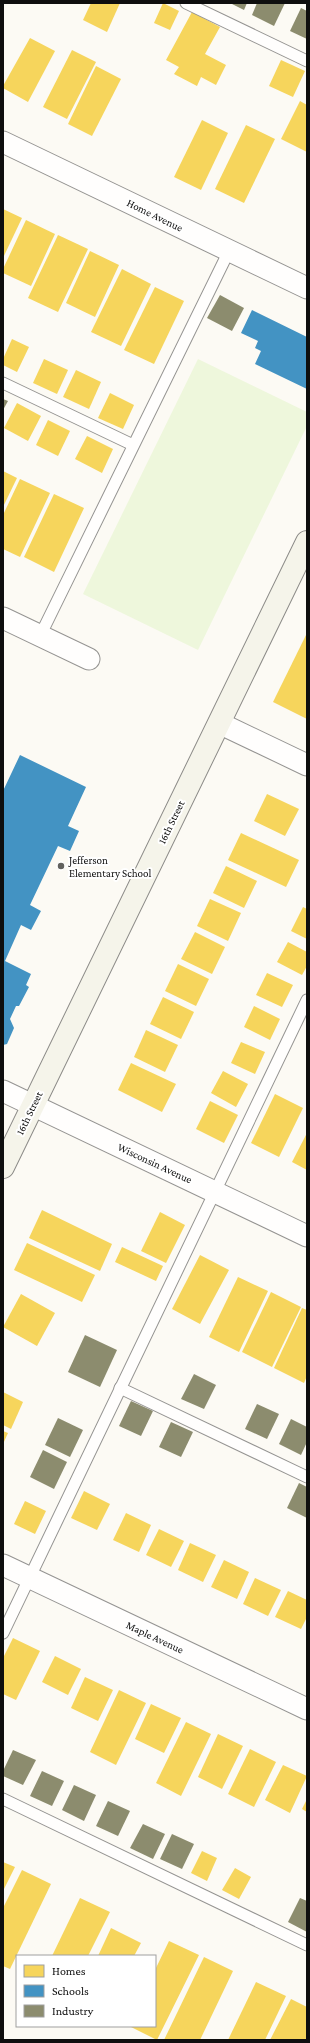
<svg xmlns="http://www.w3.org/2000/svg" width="310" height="2043" viewBox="0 0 310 2043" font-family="'Crimson Pro',serif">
<rect width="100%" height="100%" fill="#fcfaf4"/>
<path fill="#eef7dc" d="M198,359L307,412V426L198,650L83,594Z"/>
<g fill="#f6d55c">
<path d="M91,3H120L107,32L83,20Z"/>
<path d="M163,3L179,11L170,30L154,23Z"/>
<path d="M192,12L220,27L205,54L226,65L216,85L201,77L197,86L174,74L179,67L166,60Z"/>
<path d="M30,38L55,51L28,102L3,88V86Z"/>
<path d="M72,50L96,62L67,119L43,107Z"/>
<path d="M281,60L305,71L293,97L269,86Z"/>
<path d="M96,66L121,79L92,136L68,124Z"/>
<path d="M300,101L307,105V152L281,139Z"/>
<path d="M202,120L228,133L201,190L174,177Z"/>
<path d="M246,125L275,139L244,203L215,189Z"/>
<path d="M3,209L22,218L3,258Z"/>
<path d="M26,220L55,234L31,286L3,273V269Z"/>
<path d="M58,235L88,249L58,312L28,298Z"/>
<path d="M90,251L119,265L95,317L66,303Z"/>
<path d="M122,269L151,284L121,346L91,332Z"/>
<path d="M155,287L184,301L154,364L124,350Z"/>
<path d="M12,339L29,347L17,372L3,365V359Z"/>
<path d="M44,359L68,370L57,394L33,383Z"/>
<path d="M76,370L101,382L89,409L63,397Z"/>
<path d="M110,393L134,405L123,429L98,418Z"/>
<path d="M17,403L41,416L28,441L4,428Z"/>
<path d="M48,420L70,431L58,456L36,445Z"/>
<path d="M87,436L113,449L102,473L75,459Z"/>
<path d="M3,471L17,478L3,507Z"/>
<path d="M20,479L50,493L20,557L3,549V515Z"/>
<path d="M54,494L84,508L54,572L24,557Z"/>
<path d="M307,633V719L273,702Z"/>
<path d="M267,794L299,809L285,836L254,821Z"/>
<path d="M241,833L299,860L286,887L228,860Z"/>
<path d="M226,866L257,881L244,908L213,893Z"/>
<path d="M210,899L241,913L228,941L197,926Z"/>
<path d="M303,907L307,909V939L291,931Z"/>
<path d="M195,932L225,947L212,974L181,959Z"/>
<path d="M288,942L307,952V966L302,975L277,962Z"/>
<path d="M178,964L209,979L196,1006L165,991Z"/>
<path d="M267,973L293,985L282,1007L256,995Z"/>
<path d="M163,997L194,1012L181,1039L150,1024Z"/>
<path d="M254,1006L280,1019L270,1040L244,1027Z"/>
<path d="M146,1030L178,1045L165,1072L134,1057Z"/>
<path d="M241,1042L265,1052L255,1074L231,1063Z"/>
<path d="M131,1063L176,1084L162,1112L118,1090Z"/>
<path d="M223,1071L248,1084L236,1107L211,1093Z"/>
<path d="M275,1094L303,1108L279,1157L251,1143Z"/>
<path d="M210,1101L238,1115L224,1143L196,1129Z"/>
<path d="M307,1133V1170L292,1162Z"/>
<path d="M42,1210L112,1244L100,1271L29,1238Z"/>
<path d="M160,1212L185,1225L166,1263L141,1251Z"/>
<path d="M27,1243L95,1275L82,1302L14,1270Z"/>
<path d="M122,1247L163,1266L156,1281L115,1262Z"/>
<path d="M200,1255L229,1270L200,1324L172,1309Z"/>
<path d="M238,1277L268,1291L239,1352L209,1337Z"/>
<path d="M271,1292L301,1307L272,1367L242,1352Z"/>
<path d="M21,1294L55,1313L37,1346L3,1327Z"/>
<path d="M302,1308L307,1310V1376L304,1383L274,1368Z"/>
<path d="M3,1392L23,1402L11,1429L3,1425Z"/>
<path d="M3,1431L8,1433L3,1444Z"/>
<path d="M84,1491L110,1504L97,1530L71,1518Z"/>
<path d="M25,1501L46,1511L35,1534L14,1524Z"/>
<path d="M126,1513L151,1525L139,1552L113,1540Z"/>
<path d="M159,1529L184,1541L171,1567L146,1555Z"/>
<path d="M190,1543L216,1555L203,1582L178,1570Z"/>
<path d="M224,1560L249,1572L237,1599L211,1587Z"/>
<path d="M255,1578L281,1590L268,1616L243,1604Z"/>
<path d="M288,1591L307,1600V1617L301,1629L275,1617Z"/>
<path d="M13,1638L40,1651L16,1700L3,1694V1658Z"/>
<path d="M55,1656L81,1669L68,1695L42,1682Z"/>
<path d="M85,1677L113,1690L98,1721L71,1708Z"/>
<path d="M119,1690L146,1703L116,1765L90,1752Z"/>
<path d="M151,1704L181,1718L164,1753L135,1739Z"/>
<path d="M186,1722L211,1734L181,1796L156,1783Z"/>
<path d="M218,1734L243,1746L222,1789L198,1777Z"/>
<path d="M250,1749L276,1762L254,1807L228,1794Z"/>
<path d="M283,1765L307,1776L290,1813L265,1800Z"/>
<path d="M307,1799V1812L302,1809Z"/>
<path d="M202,1851L217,1858L207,1881L191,1873Z"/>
<path d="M3,1862L15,1867L3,1891Z"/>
<path d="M235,1868L251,1877L239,1899L222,1890Z"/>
<path d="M22,1870L51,1884L10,1969L3,1966V1908Z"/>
<path d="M80,1898L110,1912L88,1956H52Z"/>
<path d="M111,1928L141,1943L134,1956H98Z"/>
<path d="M169,1941L199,1955L157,2040L129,2026H155V1970Z"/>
<path d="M204,1957L233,1971L200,2040H164Z"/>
<path d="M256,1982L286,1996L265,2040H228Z"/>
<path d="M291,1999L307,2007V2040H270Z"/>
</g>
<g fill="#4393c3">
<path d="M252,310L307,337V389L255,364L261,351L255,348L258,341L241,333Z"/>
<path d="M20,755L86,787L68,826L79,831L70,851L58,846L30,905L41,911L31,930L21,925L5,961L31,974L26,985L29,987L19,1006H16L10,1019L14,1028L7,1044L3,1045V791Z"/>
</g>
<g fill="#8c8c6e">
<path d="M230,3H247L244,10Z"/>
<path d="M257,3H285L274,26L252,15Z"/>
<path d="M301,8L307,11V39L290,31Z"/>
<path d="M220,295L244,308L232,331L207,318Z"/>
<path d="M3,399L8,401L3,410Z"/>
<path d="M85,1335L117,1350L100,1387L68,1372Z"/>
<path d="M194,1374L216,1385L204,1409L181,1399Z"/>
<path d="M131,1401L153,1411L141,1436L119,1426Z"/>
<path d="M257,1404L279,1414L267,1439L245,1429Z"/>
<path d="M58,1418L83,1430L70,1457L45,1445Z"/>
<path d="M291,1419L307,1427V1442L301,1455L279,1444Z"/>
<path d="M171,1422L193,1432L181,1457L159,1447Z"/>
<path d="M43,1450L67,1462L54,1489L30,1477Z"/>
<path d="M299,1483L307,1487V1518L287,1508Z"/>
<path d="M13,1750L36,1760L23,1785L3,1776V1771Z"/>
<path d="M42,1771L64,1781L52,1806L30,1796Z"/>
<path d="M74,1785L96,1795L84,1821L62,1810Z"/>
<path d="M108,1801L130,1811L118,1836L96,1826Z"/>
<path d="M143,1824L165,1834L153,1859L130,1848Z"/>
<path d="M172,1834L194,1844L182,1869L160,1859Z"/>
<path d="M300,1898L307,1901V1932L288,1922Z"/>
</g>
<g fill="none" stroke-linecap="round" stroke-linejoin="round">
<g stroke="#959492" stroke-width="13">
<g id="lane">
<path d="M186,3L307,61"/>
<path d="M3,383L133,445"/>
<path d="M40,636L229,251"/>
<path d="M120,1388L307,1477"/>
<path d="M3,1633L307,1000"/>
<path d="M3,1799L307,1945"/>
</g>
</g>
<g stroke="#959492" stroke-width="23">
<g id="street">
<path d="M3,142L307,288"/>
<path d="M3,618L89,659"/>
<path d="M219,723L307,765"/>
<path d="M3,1091L307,1236"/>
<path d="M3,1565L307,1709"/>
</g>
</g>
<g stroke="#8c8b88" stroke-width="24">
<path id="secondary" d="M3,1167L307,542"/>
</g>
<use href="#lane" stroke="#fffefd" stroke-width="11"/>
<use href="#street" stroke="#fffefd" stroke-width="21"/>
<use href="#secondary" stroke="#f5f4ea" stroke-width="22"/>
</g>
<circle fill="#61615e" stroke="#fff" stroke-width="1.5" cx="61" cy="866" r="4"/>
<g text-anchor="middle" stroke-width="4" stroke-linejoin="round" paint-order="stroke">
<g font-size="11" fill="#0e0e0e" stroke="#fff">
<text transform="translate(155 215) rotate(26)" y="4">Home Avenue</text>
<text transform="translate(171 822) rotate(-64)" y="4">16th Street</text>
<text transform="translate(29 1113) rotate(-64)" y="4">16th Street</text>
<text transform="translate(155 1163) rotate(25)" y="4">Wisconsin Avenue</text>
<text transform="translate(155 1637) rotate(25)" y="4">Maple Avenue</text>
</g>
<g font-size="11" fill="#0e0e0e" stroke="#fff" text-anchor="start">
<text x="69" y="864">Jefferson<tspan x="69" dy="13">Elementary School</tspan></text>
</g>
</g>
<rect width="310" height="2043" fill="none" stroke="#0e0e0e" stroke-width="8"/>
<rect x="16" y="1955" width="140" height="72" fill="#ffffff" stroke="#9f9f9f"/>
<rect x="24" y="1965" width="20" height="12" fill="#f6d55c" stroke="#9f9f9f"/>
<text x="52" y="1975" font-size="12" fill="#0e0e0e">Homes</text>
<rect x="24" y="1985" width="20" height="12" fill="#4393c3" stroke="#9f9f9f"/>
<text x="52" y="1995" font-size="12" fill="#0e0e0e">Schools</text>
<rect x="24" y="2005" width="20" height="12" fill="#8c8c6e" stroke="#9f9f9f"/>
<text x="52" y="2015" font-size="12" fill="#0e0e0e">Industry</text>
</svg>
